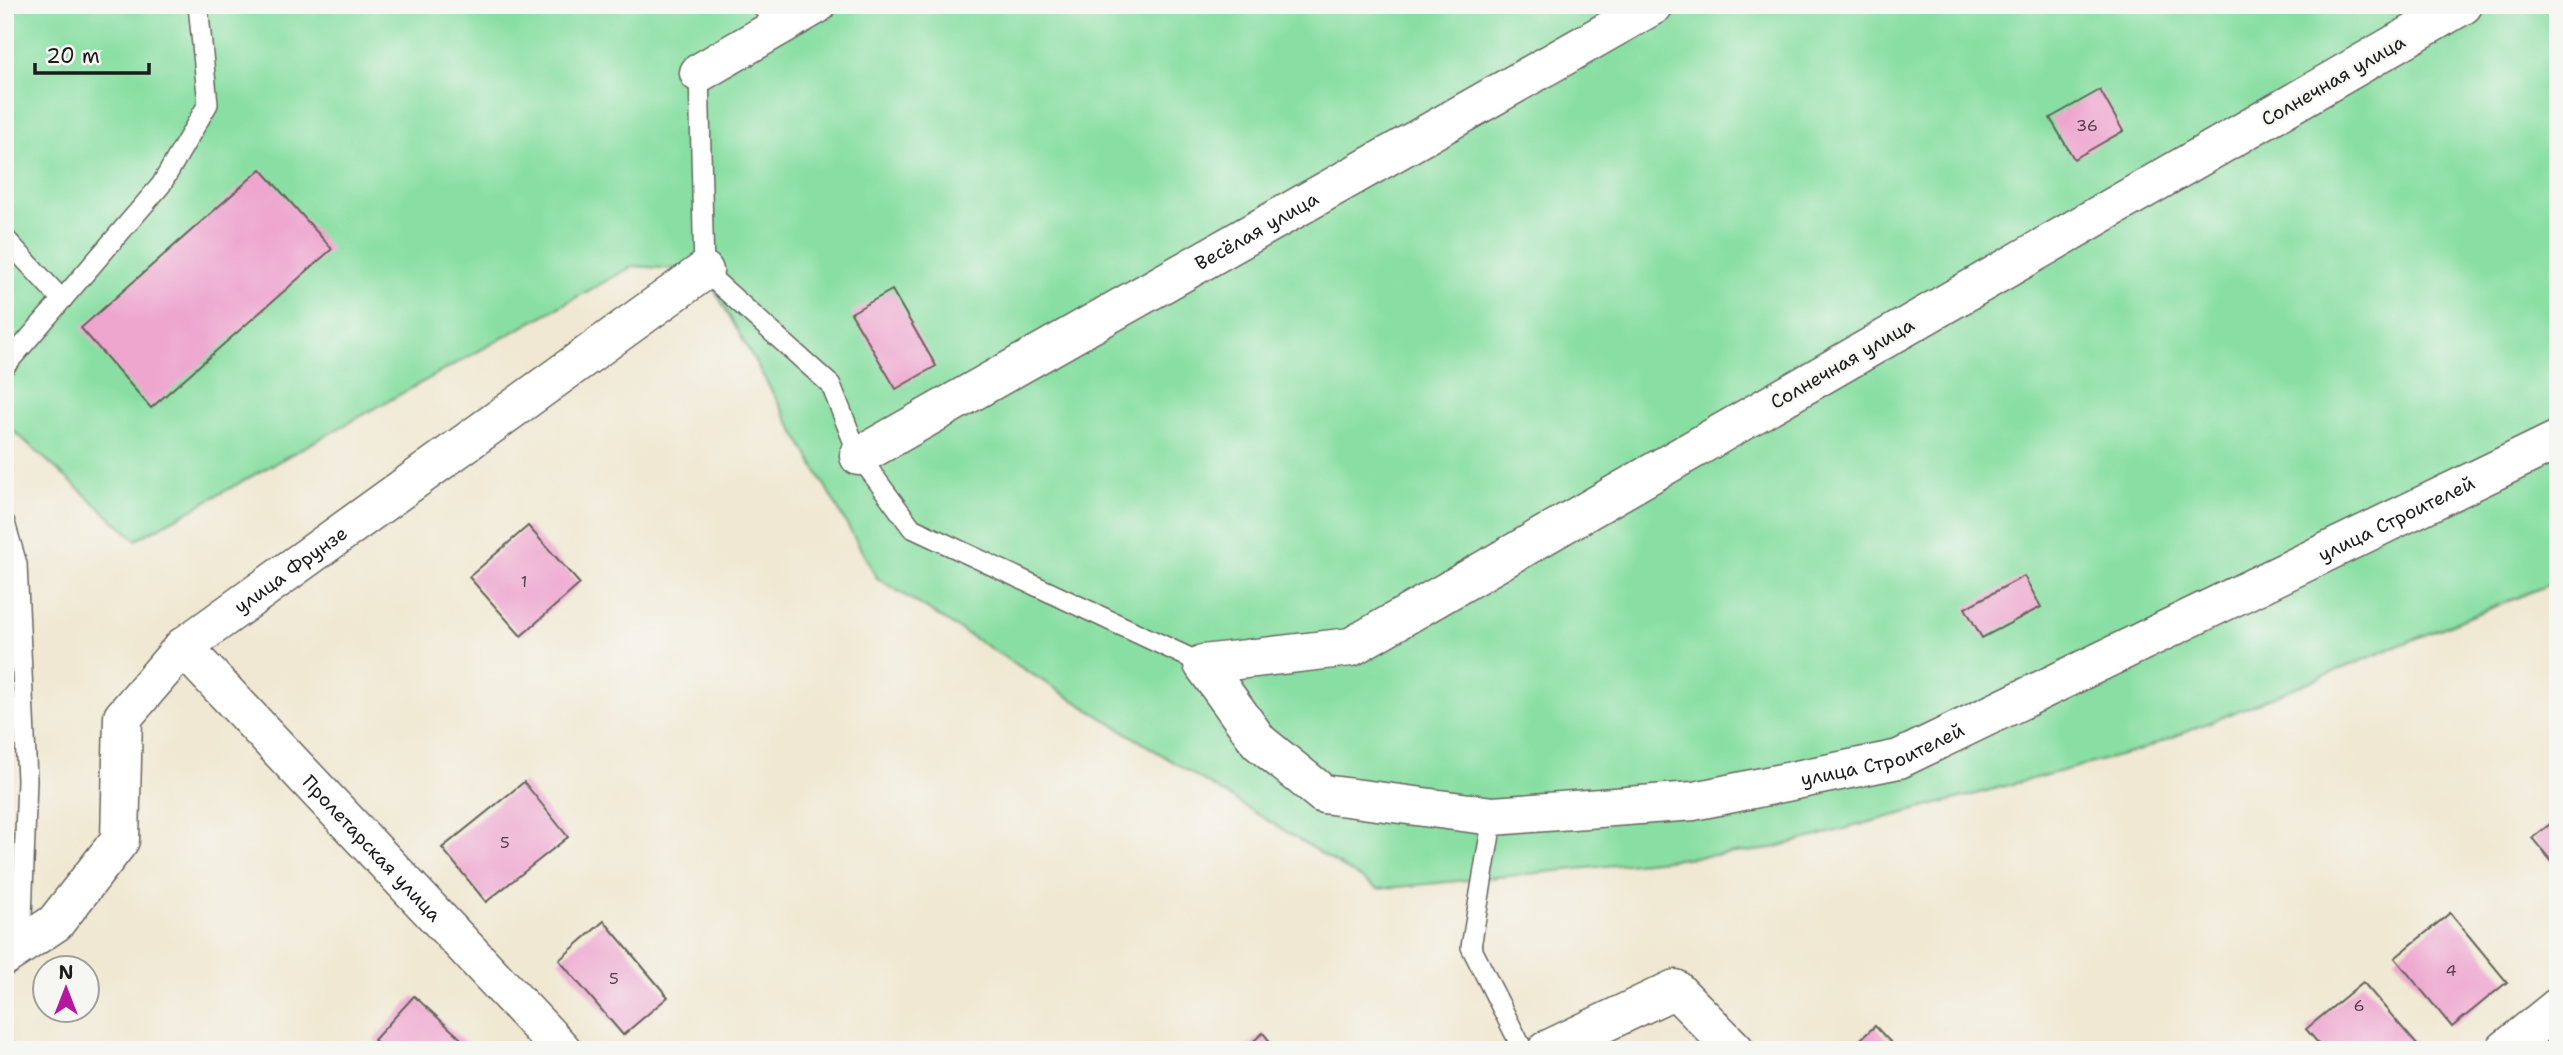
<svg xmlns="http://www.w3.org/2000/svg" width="2563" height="1055" viewBox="0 0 2563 1055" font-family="'Shantell Sans',sans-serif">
<rect width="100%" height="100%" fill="#f6f6f2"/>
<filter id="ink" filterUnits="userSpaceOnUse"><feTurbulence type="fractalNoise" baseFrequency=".0143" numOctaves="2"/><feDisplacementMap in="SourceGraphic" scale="14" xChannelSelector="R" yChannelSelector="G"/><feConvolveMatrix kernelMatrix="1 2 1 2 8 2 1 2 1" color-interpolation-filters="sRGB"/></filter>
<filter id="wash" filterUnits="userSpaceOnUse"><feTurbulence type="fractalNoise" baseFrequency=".00686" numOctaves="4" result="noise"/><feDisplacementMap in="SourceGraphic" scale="28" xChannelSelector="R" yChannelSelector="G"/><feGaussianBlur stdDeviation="1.57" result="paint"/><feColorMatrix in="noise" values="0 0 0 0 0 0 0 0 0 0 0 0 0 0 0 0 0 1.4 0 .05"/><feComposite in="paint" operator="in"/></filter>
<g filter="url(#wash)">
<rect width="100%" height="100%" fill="#f0e8d2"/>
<path fill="#89dfa3" stroke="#527e60" stroke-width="2" d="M5,5H2558V581L2141,750L1765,850L1378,889L877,578L704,271L633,266L136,540L5,423Z"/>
<g id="blocks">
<g fill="#eea6cf">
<path d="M2100,90L2123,131L2074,159L2050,118Z"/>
<path d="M261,169L332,249L151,408L81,328Z"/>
<path d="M892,290L936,366L896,389L851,313Z"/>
<path d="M528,526L580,584L521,636L469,577Z"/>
<path d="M2024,576L2041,607L1982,638L1965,608Z"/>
<path d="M524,782L568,837L486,902L442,848Z"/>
<path d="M2558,818V869L2532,838Z"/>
<path d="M2450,913L2507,982L2452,1027L2395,958Z"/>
<path d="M604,921L668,997L623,1035L559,960Z"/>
<path d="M2363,982L2418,1046L2414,1050H2324L2306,1029Z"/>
<path d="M414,996L468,1045L464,1050H386L374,1040Z"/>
<path d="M1875,1026L1898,1050H1849Z"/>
<path d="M1263,1033L1277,1050H1243Z"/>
</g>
</g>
</g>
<g filter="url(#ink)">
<use href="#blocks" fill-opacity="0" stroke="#66635c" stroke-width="2"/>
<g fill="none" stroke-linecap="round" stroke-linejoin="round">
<g stroke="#66635c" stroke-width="22">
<g id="service">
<path d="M762,5L776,28"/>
<path d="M699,73L704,271L831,385L859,456L912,528L1203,664"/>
<path d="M5,238L62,300"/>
<path d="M5,366L161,185L208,104L198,5"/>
<path d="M5,523L17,564L27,780L21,945"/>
<path d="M1493,816L1471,947L1523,1050"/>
</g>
</g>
<g stroke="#66635c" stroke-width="41">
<g id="minor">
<path id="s1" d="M2463,5L1351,647L1203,664L1259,742L1323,794L1493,816L1694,801L1899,759L2558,440"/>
<path d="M699,73L816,5"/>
<path id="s2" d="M859,456L1654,5"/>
<path id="s3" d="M183,647L562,1050"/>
<path id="s4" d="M5,956L55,923L120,840L123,717L183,647L704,271"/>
<path d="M1547,1050L1675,989L1735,1050"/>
<path d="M2505,1050L2558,1007"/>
</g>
</g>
<use href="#service" stroke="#fff" stroke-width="19"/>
<use href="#minor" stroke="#fff" stroke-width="38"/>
</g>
</g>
<g text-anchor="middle" stroke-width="5" stroke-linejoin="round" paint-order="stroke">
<g font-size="16" fill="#503e49">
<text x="2087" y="131">36</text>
<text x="524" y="587">1</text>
<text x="505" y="848">5</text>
<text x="2451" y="976">4</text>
<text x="614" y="984">5</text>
<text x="2359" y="1011">6</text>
</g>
<g font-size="19" fill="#1c1c1c" stroke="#f6f6f2">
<text transform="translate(2333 80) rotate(-30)" y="7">Солнечная улица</text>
<text dy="7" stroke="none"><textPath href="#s2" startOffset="457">Весёлая улица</textPath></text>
<text transform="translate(1842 363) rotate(-30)" y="7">Солнечная улица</text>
<text dy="7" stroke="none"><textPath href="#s1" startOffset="2746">улица Строителей</textPath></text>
<text dy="7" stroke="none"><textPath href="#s4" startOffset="513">улица Фрунзе</textPath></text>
<text dy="7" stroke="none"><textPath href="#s1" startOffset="2179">улица Строителей</textPath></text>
<text dy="7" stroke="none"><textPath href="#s3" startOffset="276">Пролетарская улица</textPath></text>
</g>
</g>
<rect width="2563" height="1055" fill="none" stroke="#f6f6f2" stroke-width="28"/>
<g transform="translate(66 989)"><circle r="33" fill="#f6f6f2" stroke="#9f9f9c" stroke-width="2"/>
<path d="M0-5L12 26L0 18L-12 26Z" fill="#b5179e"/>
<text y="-10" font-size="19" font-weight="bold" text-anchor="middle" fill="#1c1c1c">N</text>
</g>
<path d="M35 63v10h114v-10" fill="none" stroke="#1c1c1c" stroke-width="3.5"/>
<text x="46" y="63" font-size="21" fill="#1c1c1c" stroke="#f6f6f2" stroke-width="5" paint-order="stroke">20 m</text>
</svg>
